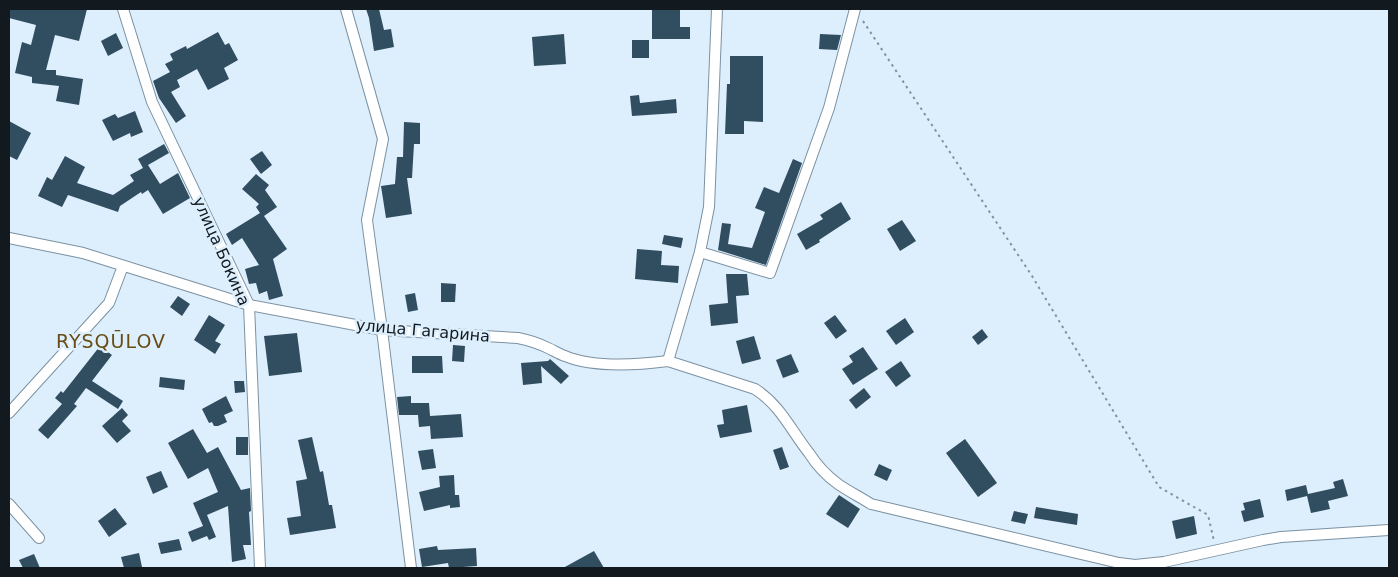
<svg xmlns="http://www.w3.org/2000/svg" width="1398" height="577" viewBox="0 0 1398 577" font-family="'DejaVu Sans',sans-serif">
<rect width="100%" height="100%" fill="#ddeffd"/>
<g fill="#314d60">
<path d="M9,9H87L79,41L55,35L46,70H56V75L83,79L79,105L56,101L59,86L32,83V77L15,73L22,42L31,45L36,25L9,18Z"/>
<path d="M366,9H379L384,30L391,29L394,47L374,51L369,18Z"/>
<path d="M652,9H680V27H690V39H652Z"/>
<path d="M218,32L225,45L229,43L238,60L224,68L229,79L208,90L197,69L177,80L180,87L171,92L186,116L176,123L159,98L153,81L170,72L165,64L173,60L170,54L186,46L187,49Z"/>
<path d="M116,33L123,48L108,56L101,41Z"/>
<path d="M564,34L566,64L534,66L532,37Z"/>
<path d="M820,34L841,35L837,50L819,49Z"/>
<rect x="632" y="40" width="17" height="18"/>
<path d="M730,56H763V122L744,121V134H725L727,84H730Z"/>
<path d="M639,95L640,103L676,99L677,113L632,116L630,96Z"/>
<path d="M135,111L143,132L131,137L130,133L113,141L102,120L115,114L118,118Z"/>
<path d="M9,121L31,133L17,160L9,156Z"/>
<path d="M404,122L420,123V144H414L412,178H407L412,214L386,218L381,186L395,184L397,157H403Z"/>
<path d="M164,144L169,153L148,165L160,184L178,173L190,198L163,214L148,190L142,194L141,192L120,206L118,212L68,195L62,207L38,196L47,177L52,180L65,156L85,167L77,183L113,195L134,181L130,175L143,168L138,159Z"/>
<path d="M262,151L272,165L261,174L250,159Z"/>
<path d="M793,159L802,163L766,265L718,250L722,223L731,224L728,244L752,248L765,212L755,208L764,187L779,193Z"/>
<path d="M256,174L269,185L265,190L277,207L264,216L287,249L273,259L283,296L269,300L267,291L259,294L256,283L249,284L245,269L259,265L242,238L232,245L226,234L260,213L256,207L259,204L242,189Z"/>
<path d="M841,202L851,219L819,240L820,242L806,250L797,234L823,219L820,215Z"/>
<path d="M902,220L916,241L900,251L887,229Z"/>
<path d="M664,235L683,238L681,248L662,244Z"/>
<path d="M637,249L662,251L661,265L679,266L678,283L635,279Z"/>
<path d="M726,274H747L749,295L736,296L738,323L711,326L709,305L728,303Z"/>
<path d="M441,283L456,284L455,302H441Z"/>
<path d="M415,293L418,310L408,312L405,295Z"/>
<path d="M178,296L190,304L182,316L170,307Z"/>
<path d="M209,315L225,325L215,341L221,344L215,354L194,340Z"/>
<path d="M835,315L847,331L836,339L824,323Z"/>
<path d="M905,318L914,332L896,345L886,331Z"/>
<path d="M982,329L988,337L978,345L972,337Z"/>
<path d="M297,333L302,372L269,376L264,336Z"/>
<path d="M754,336L761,359L742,364L736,341Z"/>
<path d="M453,345L465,346L464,362L452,361Z"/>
<path d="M100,346L112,355L92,381L123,401L118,409L86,388L74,404L77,406L48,439L38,430L62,404L55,398L61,391L63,393Z"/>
<path d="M863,347L878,369L853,385L842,369L853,362L849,356Z"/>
<path d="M791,354L799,372L783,378L776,360Z"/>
<path d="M412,356H442L443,373H412Z"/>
<path d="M550,359L569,376L561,384L541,366L542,383L523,385L521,363L548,361Z"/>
<path d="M901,361L911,376L896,387L885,372Z"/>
<path d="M160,377L185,380L184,390L159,387Z"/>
<path d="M234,381H244L245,392L235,393Z"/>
<path d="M864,388L871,397L856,409L849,400Z"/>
<path d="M226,396L233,411L224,415L227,422L218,426H214L212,422L209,423L202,409Z"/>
<path d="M411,396V403H429L430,416L461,414L463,437L431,439L430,426L419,427L418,415H399L397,397Z"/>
<path d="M747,405L752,432L720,438L717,425L724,424L722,410Z"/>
<path d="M122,408L128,415L122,421L131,431L117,443L102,426Z"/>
<path d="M193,429L207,453L218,447L241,490L250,488L251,511L249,512L251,545H243L246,559L232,562L228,506L207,515L216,537L209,540L207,536L192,542L188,532L203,526L193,503L218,492L208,468L188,479L168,443Z"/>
<rect x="236" y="437" width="12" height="18"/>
<path d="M312,437L320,472L323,471L329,505H332L336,528L290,535L287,518L301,516L296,481L307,479L298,440Z"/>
<path d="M965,439L997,483L978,497L946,453Z"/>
<path d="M782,447L789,467L780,470L773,450Z"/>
<path d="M433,449L436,468L422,470L418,451Z"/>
<path d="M879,464L892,470L887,481L874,475Z"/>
<path d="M161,471L168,487L153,494L146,477Z"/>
<path d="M454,475L455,495H459L460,507L450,508V505L424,511L419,492L440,487L439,476Z"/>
<path d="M1343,479L1348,496L1328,501L1330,509L1311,513L1307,496L1287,501L1285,490L1306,485L1308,494L1335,488L1333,482Z"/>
<path d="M839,495L860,509L848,528L826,514Z"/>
<path d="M1260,499L1264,517L1244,522L1241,511L1245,510L1243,503Z"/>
<path d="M1036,507L1078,514L1077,525L1034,518Z"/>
<path d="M115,508L127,524L109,537L98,521Z"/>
<path d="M1014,511L1028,514L1025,524L1011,521Z"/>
<path d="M1194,516L1197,534L1176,539L1172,521Z"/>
<path d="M179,539L182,550L161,554L158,543Z"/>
<path d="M437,546L438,550L476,548L477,566L449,568L448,563L422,567L419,549Z"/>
<path d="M594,551L604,568H563Z"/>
<path d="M139,553L142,567L135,568H124L121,557Z"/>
<path d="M34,554L40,568H23L19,560Z"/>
</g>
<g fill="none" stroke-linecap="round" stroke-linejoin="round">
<g stroke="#7c91a1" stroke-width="12">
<g id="street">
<path d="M123,9L152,102L249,305L260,568"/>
<path d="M346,9L383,139L367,220L382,330L411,568"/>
<path d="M9,238L83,253L249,305L382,330L518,338C528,340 538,343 548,348C553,350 559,354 565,356C594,368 637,365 668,361L755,389C781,406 790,429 809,453C816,464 827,476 838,484C848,491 860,497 871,504L1119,563L1135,565L1164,562L1263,540L1281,537L1389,530"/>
<path d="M700,252L770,273L829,108L855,9"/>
<path d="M668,361L700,252L709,207L717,9"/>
<path d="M9,413L109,303L123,266"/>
<path d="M9,504L39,538"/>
</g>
</g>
<path stroke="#84919c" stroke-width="2" stroke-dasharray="2.5 4" stroke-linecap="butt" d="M863,21L1032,276L1159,487L1208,515L1214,541"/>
<use href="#street" stroke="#fff" stroke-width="10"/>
</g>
<g text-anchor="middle" stroke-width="5" stroke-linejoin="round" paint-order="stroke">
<g font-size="16" fill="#121a20" stroke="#ddeffd">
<text transform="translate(222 251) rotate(66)" y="6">улица Бокина</text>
<text transform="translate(423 330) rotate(5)" y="6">улица Гагарина</text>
</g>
<g font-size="19" letter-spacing="1" fill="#684d14" stroke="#ddeffd">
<text x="111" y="348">RYSQŪLOV</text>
</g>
</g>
<rect width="1398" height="577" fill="none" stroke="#121a20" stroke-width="20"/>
</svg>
